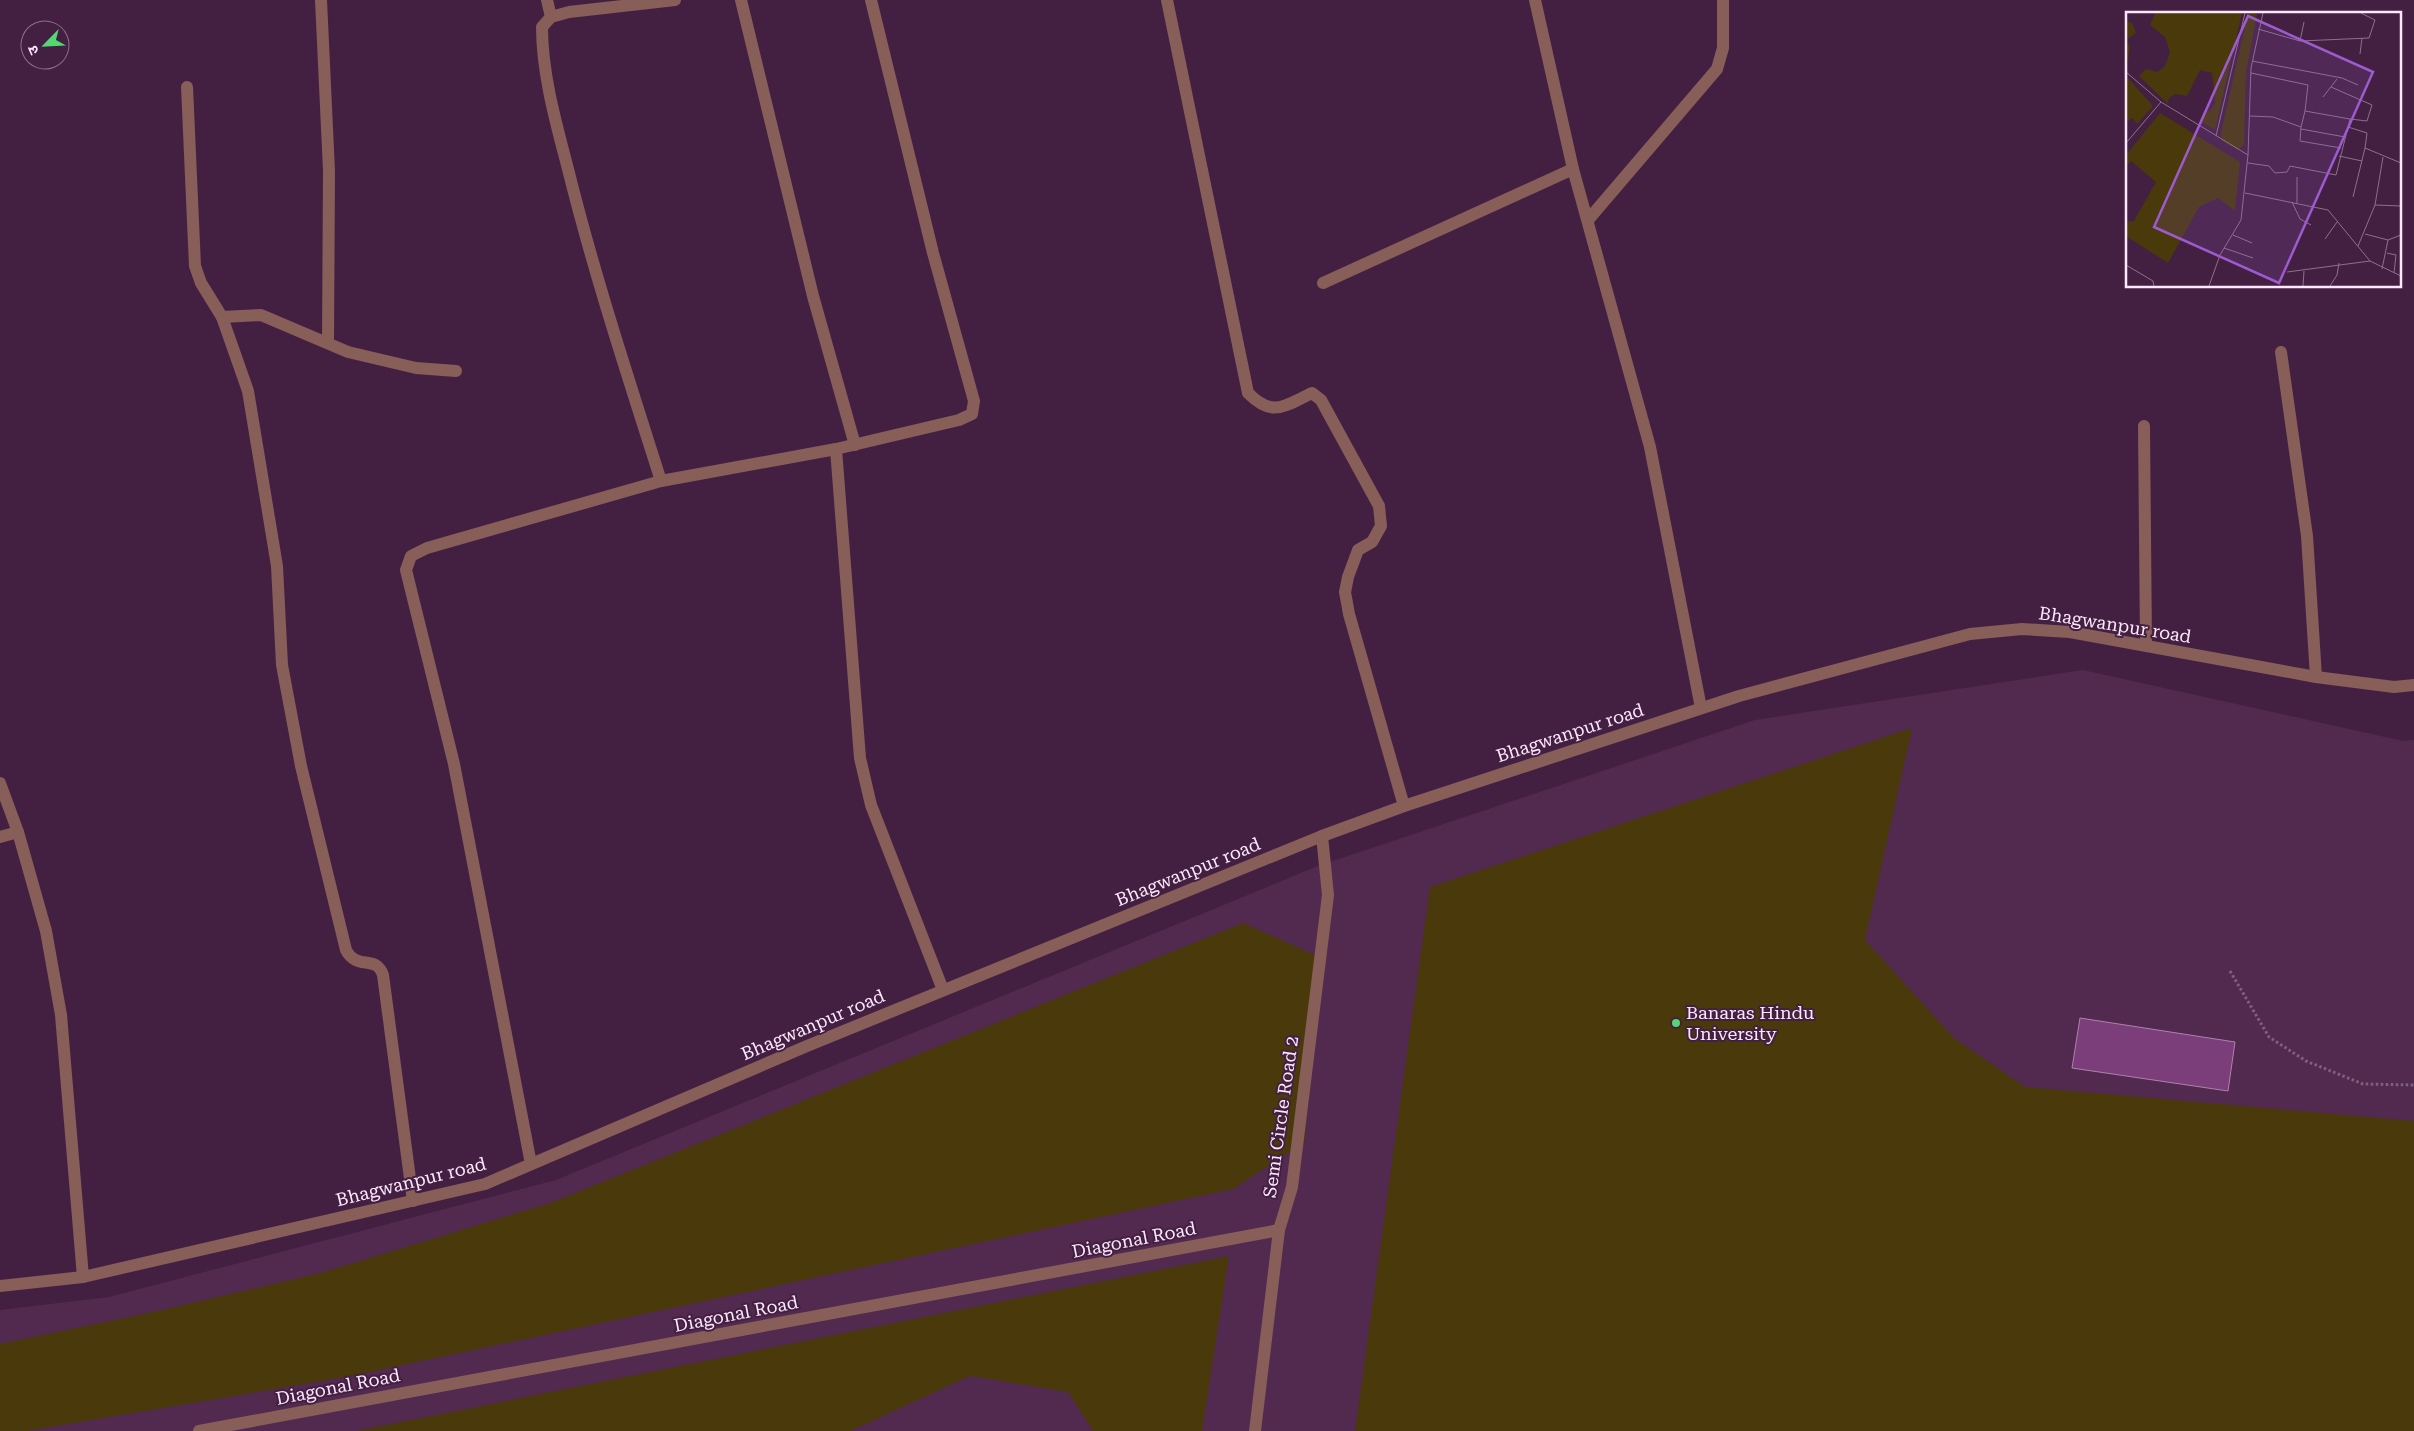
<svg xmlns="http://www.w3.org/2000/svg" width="2414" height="1431" viewBox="0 0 2414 1431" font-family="'Roboto Serif','Noto Sans Devanagari',serif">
<rect width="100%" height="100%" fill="#432042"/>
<path fill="#522a50" d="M2083,670L2403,741L2414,740V1431H0V1310L109,1297L556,1180L1318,866L1755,720Z"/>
<g fill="#49390b">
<path d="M1912,728L1865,940L1954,1038L2025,1087L2414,1121V1431H1355L1430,887Z"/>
<path d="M1243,923L1315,955L1305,1142L1233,1189L351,1376L27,1431H0V1344L162,1310L324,1272L553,1202Z"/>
<path d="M1229,1256L1202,1431H1093L1068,1392L970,1376L850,1431H356Z"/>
</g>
<path fill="#7c3d7b" stroke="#ac83aa" d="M2080,1018L2235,1042L2228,1091L2072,1068Z"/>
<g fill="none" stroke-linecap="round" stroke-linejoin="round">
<path stroke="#7f607e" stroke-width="3" stroke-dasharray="2.5 2.5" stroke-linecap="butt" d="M2230,971L2269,1037L2306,1061L2363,1084L2414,1085"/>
<g stroke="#875e58" stroke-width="12">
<path d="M321,0L329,171L328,343"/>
<path d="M547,0L551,17"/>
<path d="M675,0L569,12L551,17L542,27C542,74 556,123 568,169C594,274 628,377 661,481L836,449L860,758L871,805L943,990"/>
<path d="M741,0L813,296L855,445"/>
<path d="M1167,0L1248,393C1273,418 1284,406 1312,393L1321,400L1379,506L1381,526L1372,542L1358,550L1348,577L1345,592L1349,614L1404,806"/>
<path d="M1535,0L1573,169L1650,447L1701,708"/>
<path d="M187,87L195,266L201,283L222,317L248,391L277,566L282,665L301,766L346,950C357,971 376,954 383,975L413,1201"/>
<path d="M1588,220L1717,69L1723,48V0"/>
<path d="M1323,283L1573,169"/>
<path d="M222,317L261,315L348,352L416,368L456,371"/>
<path d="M2281,352L2307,536L2316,677"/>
<path d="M2144,426L2146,645"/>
<path d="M836,449L959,420L972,414L974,401L933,253L871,0"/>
<path d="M0,783L18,832L46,931L61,1015L83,1277"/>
<path d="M0,837L18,832"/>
<path d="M531,1164L454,764L406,570L411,556L427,548L661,481"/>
<path d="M0,1286L83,1277L485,1184L807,1046L1322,836L1404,806L1739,696L1970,634L2022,629L2070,632L2316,677L2394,687L2414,685"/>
<path d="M199,1431L1279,1230"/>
<path d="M1255,1431L1279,1230L1292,1187L1328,895L1322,836"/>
</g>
</g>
<circle fill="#54d672" stroke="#432042" stroke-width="2" cx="1676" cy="1023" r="5"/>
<g text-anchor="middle" stroke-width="4" stroke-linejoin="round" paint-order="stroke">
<g font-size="18" fill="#fde7fc" stroke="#432042">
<text transform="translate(2115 625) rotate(9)" y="6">Bhagwanpur road</text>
<text transform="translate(1570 733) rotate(-18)" y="6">Bhagwanpur road</text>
<text transform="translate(1188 872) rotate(-22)" y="6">Bhagwanpur road</text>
<text transform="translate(813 1025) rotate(-23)" y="6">Bhagwanpur road</text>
<text transform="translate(1281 1117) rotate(-82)" y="6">Semi Circle Road 2</text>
<text transform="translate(411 1182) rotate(-14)" y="6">Bhagwanpur road</text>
<text transform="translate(1134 1240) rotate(-11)" y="6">Diagonal Road</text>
<text transform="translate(736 1314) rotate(-11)" y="6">Diagonal Road</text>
<text transform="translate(338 1387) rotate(-11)" y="6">Diagonal Road</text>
</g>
<g font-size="18" fill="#fde7fc" stroke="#432042" text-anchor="start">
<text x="1686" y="1019">Banaras Hindu<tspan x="1686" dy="21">University</tspan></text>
</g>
</g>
<g transform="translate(2126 12)">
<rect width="275" height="275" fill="#432042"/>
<path d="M29,1H116L89,118L74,109L77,100L84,99L89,91L86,61L74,58L61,84L49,82L43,86L42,92L13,64L20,57L32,60L39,54L44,40L39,25L24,13ZM122,1L131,2L120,61L118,133L112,138L96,129L95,121ZM0,9L6,11L10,21L0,28L4,34L2,49L0,46ZM0,64L27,94L11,112L7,106L0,110ZM34,101L114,150L109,199L92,186L73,195L42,251L0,224V210L8,209L30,170L5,149L0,155V143Z" fill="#49390b"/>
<path fill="none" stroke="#8d708c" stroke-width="1" d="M132,17L174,29L243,26L249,8L235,1M174,29L178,10M234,42L236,26M126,49L216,66L232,73M0,60L35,90L122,143M125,61L182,73L179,99M205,75L246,93L241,109L224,107M197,85L211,67M175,115L174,129L215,136M222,115L241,121L239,136L275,151M175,117L219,125M90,124L119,1M0,131L35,90M213,144L236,149M122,151L143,154L149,161L161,160L164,154L210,163L224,107L179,99L175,115L147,105L124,104M171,165V191M119,181L202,198L244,249L275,264M227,185L239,136M166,190L174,207L185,213M249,193L275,194M239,222L262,228L275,223M107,223L126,231M199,227L211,210M232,234L249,193L257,145M98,236L127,246M261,241L270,243L268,261M0,253L27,269L28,274M256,257L262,228M161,260L244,249M83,274L94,243L115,208L122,143L125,56L137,1M177,274L178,259M204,274L211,263L213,251"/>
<path fill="#9c5bce" fill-opacity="0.15" stroke="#9c5bce" stroke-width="2.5" d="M122,4L247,60L153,271L28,215Z"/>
<rect width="275" height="275" fill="none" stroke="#fde7fc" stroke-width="2.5"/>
</g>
<g transform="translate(45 45) rotate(246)"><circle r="24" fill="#432042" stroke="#8d708c"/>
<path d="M0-4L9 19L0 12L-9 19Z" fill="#54d672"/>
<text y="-8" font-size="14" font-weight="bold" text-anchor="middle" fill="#fde7fc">उ</text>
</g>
</svg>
